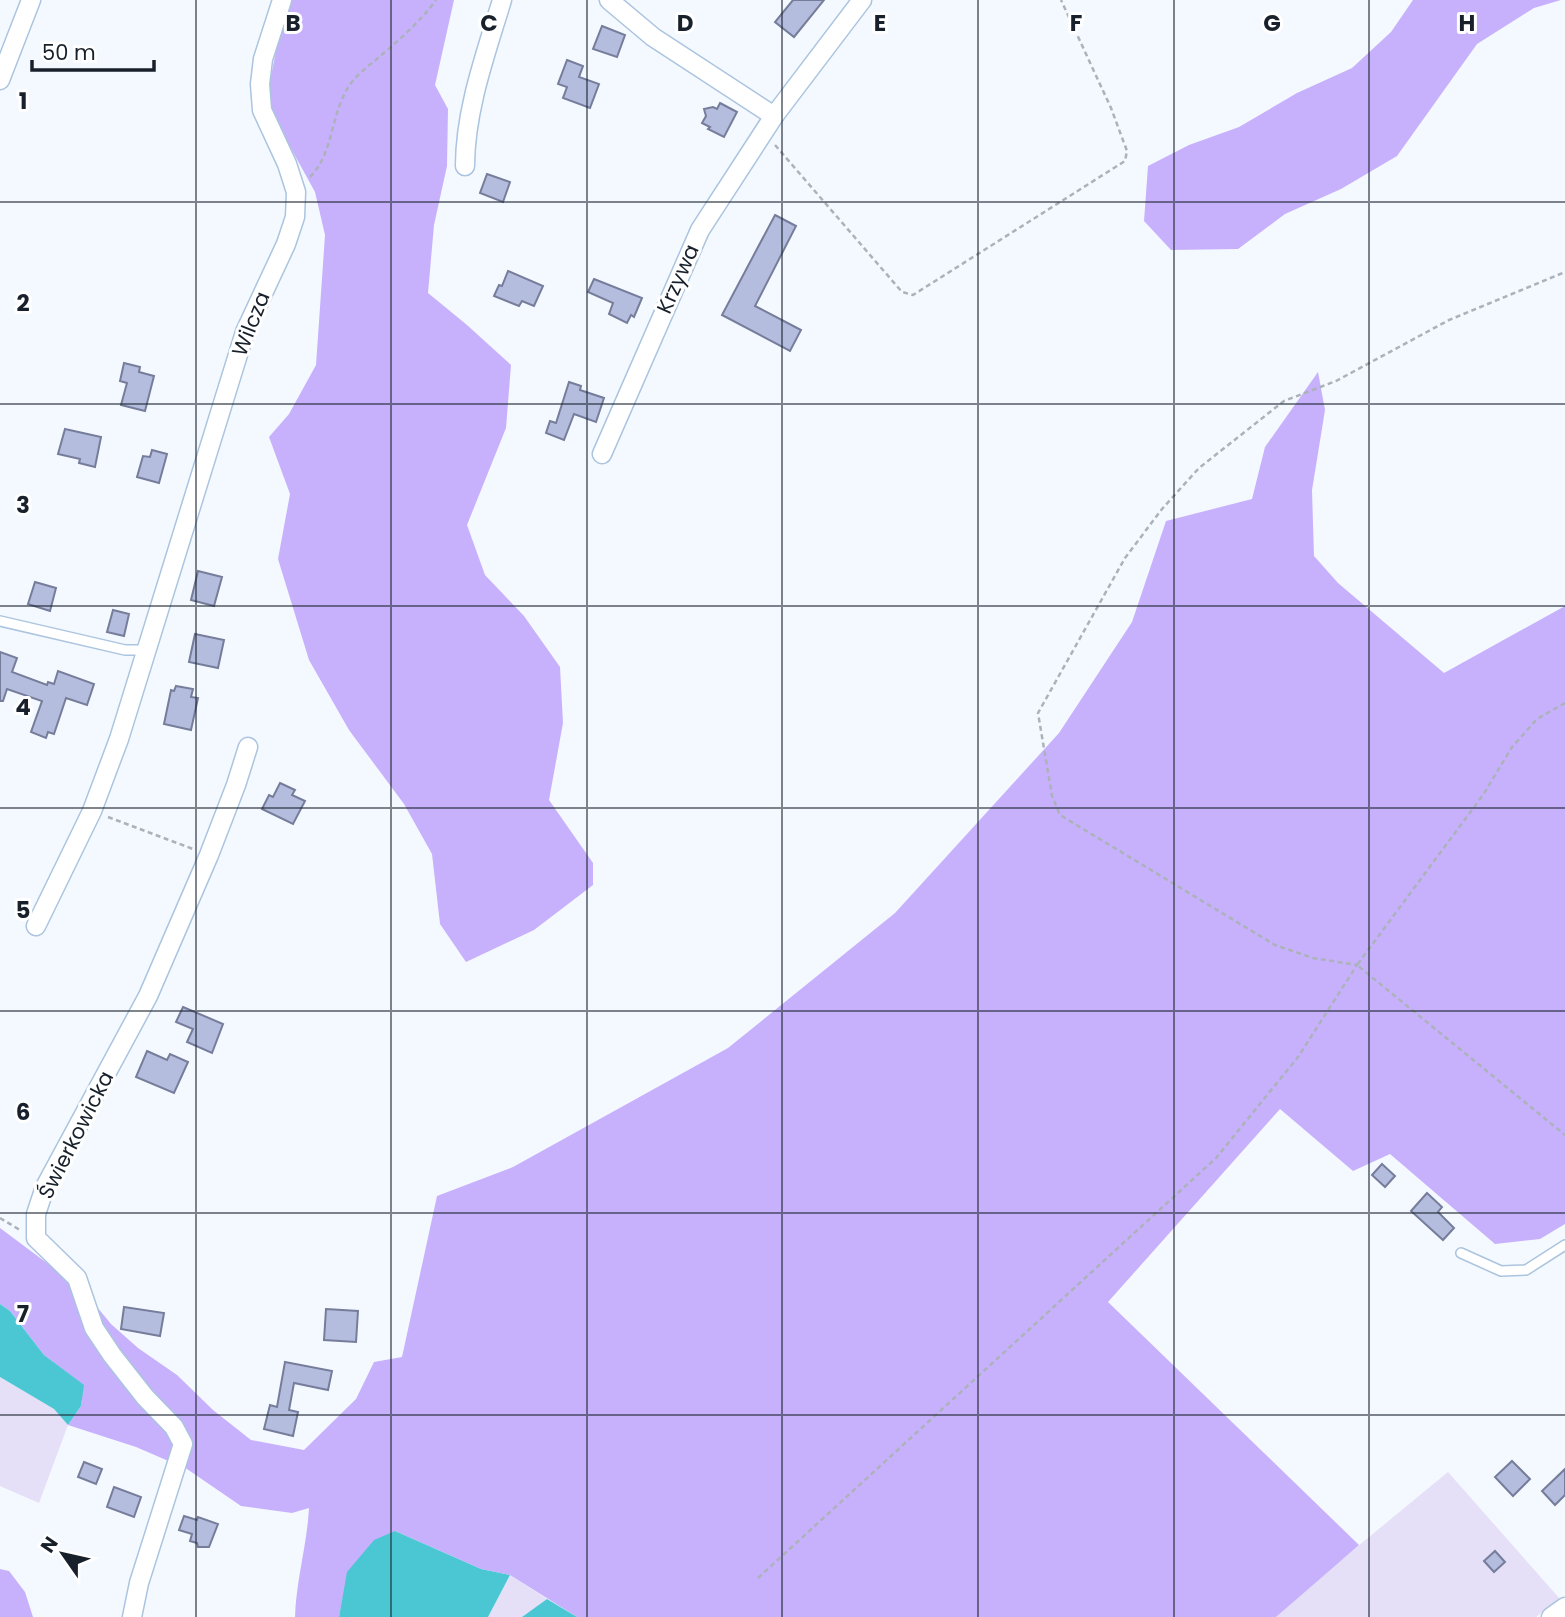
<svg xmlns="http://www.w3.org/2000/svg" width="1565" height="1617" viewBox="0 0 1565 1617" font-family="Poppins,sans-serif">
<rect width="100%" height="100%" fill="#f4f9ff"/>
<g fill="#e5dff7">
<path d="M0,1377L54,1409L68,1425L39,1503L0,1486Z"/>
<path d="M1448,1472L1560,1599L1536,1617H1276L1312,1584Z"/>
<path d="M510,1575L547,1599L522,1617H488Z"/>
</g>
<g fill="#c7b1fd">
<path d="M292,0H454L435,85L448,109L447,166L434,225L428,293L467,325L511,365L506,428L467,525L485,575L524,616L560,667L563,723L549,800L593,863V885L534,930L466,962L440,924L432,854L404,804L349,730L309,660L278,559L290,494L269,437L289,414L316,365L325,235L315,192L272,114L268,91L276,51Z"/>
<path d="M1413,0H1561L1534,8L1477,44L1397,156L1341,189L1285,214L1238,249L1171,250L1144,221L1148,166L1189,145L1239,127L1297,93L1352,68L1391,32Z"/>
<path d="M1318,372L1325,410L1312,490L1314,556L1338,583L1444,673L1565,606V1224L1540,1239L1495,1244L1390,1154L1353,1171L1280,1109L1108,1302L1359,1545L1276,1617H577L510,1575L481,1569L395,1531L348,1572L339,1617H295C296,1581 307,1545 309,1508L292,1513L241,1506L187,1469L136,1447L68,1425L81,1406L83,1385L44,1355L10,1311L0,1304V1228L83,1290L111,1324L138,1348L177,1375L213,1410L251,1440L304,1450L356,1399L374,1362L402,1357L437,1196L513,1167L728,1048L895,913L1059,733L1132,622L1166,521L1252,499L1265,447Z"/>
<path d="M0,1569L9,1571L25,1592L33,1617H0Z"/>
</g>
<g fill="#4bc7d3">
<path d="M0,1304L10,1311L44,1355L84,1385L81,1406L68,1425L54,1409L0,1377Z"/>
<path d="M395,1531L481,1569L510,1575L488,1617H339L347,1572L374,1540Z"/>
<path d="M547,1599L577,1617H522Z"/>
</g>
<g fill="#b5bdde" stroke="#767d9b" stroke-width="2">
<path d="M793,0H824L794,37L775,22Z"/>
<path d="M602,26L625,35L617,57L593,49Z"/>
<path d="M567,60L583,66L579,77L599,84L590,108L563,98L567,87L558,84Z"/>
<path d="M720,103L737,112L724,137L708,129L710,127L702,123L706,116L704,109L713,107L717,109Z"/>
<path d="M487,174L510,182L503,202L480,193Z"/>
<path d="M775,215L796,226L755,306L801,330L790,351L722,315Z"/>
<path d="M508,271L543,286L534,306L522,301L519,306L494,296L499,285L502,286Z"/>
<path d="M594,279L642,298L634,317L631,315L627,323L609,314L613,303L588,292Z"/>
<path d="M124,363L140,367L139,372L154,376L145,411L121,405L127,383L120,381Z"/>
<path d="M569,382L581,386L580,390L604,398L596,422L574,414L564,440L546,433L550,421L556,423Z"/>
<path d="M65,429L101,437L95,467L79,463L80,459L58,454Z"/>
<path d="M152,450L167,454L159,483L137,477L143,456L150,457Z"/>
<path d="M198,571L222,577L214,606L191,600Z"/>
<path d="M35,582L56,588L50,611L28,604Z"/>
<path d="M113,610L129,614L124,636L107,632Z"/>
<path d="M195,634L224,640L218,668L189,662Z"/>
<path d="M0,652L17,658L12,672L47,685L48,682L54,684L58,671L94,684L87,705L66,698L54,734L48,732L46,738L31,732L42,701L7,689L3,701H0Z"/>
<path d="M176,686L193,689L191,697L198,698L191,730L164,724L171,690L174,691Z"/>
<path d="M280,783L295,790L292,795L305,801L293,824L262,809L269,795L273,797Z"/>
<path d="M183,1007L223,1024L212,1053L187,1042L193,1029L176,1022Z"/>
<path d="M147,1051L167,1060L170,1054L188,1062L174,1093L136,1077Z"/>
<path d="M1382,1164L1395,1176L1385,1187L1372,1175Z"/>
<path d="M1427,1193L1442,1207L1438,1212L1454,1228L1443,1240L1411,1211Z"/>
<path d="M124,1307L164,1313L160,1336L121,1329Z"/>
<path d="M326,1309L358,1311L356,1342L324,1340Z"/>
<path d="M285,1362L332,1371L328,1390L294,1383L289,1410L298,1412L293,1436L264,1429L270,1405L277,1407Z"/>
<path d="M1512,1461L1530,1479L1513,1496L1495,1477Z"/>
<path d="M84,1462L102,1469L96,1484L78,1477Z"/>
<path d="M1565,1469V1495L1555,1505L1542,1491Z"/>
<path d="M114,1487L141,1497L134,1517L107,1507Z"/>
<path d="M184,1516L197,1520L198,1517L218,1524L209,1547H198L197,1543L190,1541L192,1534L179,1530Z"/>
<path d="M1495,1551L1505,1562L1494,1572L1484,1561Z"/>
</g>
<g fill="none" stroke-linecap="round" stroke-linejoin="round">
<g stroke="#abc4df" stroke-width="12">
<g id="lane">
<path d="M0,621L125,650H145"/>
<path d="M1461,1253L1501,1271L1526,1270L1565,1245"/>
</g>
</g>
<g stroke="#abc4df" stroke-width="21">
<g id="street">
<path d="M609,0L653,37L774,116"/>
<path d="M0,80L31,0"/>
<path d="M465,166C465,110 486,53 502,0"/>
<path d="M602,454L700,230L774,116L862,0"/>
<path d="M36,926L92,811L119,739L245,332L286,244L295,217L296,192L287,164L262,110L260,84L263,59L282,0"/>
<path d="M132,1617L139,1583L183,1444L174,1427L145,1397L112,1355L94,1328L77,1278L36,1238V1214L45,1187L148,996L209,855L236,785L248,747"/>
<path d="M1551,1617L1565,1607"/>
</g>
</g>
<g stroke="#acb2b9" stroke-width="2.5" stroke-dasharray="5 3.5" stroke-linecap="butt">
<path d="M775,145L902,292L913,295L1125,161L1127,151L1111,108L1061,0"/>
<path d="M310,177C332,155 331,119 345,93C352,78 366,68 378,58C399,40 420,22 436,0"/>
<path d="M1565,703L1537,719L1512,747L1483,795L1357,965L1565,1135"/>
<path d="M108,817L193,849"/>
<path d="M0,1218L20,1230"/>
<path d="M758,1578L1216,1158L1298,1057L1357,965L1313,958L1275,945L1060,815L1052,796L1038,713L1125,558L1162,509L1199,468L1284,401L1336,381L1449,320L1565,272"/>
</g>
<use href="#lane" stroke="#fff" stroke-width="9"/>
<use href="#street" stroke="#fff" stroke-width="18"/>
</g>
<path fill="none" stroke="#18212b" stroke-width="2" stroke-opacity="0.55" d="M196,0V1617M391,0V1617M587,0V1617M782,0V1617M978,0V1617M1174,0V1617M1369,0V1617M0,202H1565M0,404H1565M0,606H1565M0,808H1565M0,1011H1565M0,1213H1565M0,1415H1565"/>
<g text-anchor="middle" stroke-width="6" stroke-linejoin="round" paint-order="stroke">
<g font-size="21" fill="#18212b" stroke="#fff">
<text transform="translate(678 279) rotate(-66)" y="7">Krzywa</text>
<text transform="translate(251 324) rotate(-68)" y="7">Wilcza</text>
<text transform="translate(76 1135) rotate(-63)" y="7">Świerkowicka</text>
</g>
</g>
<g font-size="23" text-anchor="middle" font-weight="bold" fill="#18212b" stroke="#fff" stroke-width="6" stroke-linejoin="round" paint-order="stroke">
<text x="293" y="31">B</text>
<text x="489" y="31">C</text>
<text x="685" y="31">D</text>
<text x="880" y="31">E</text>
<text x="1076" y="31">F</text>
<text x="1272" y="31">G</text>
<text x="1467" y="31">H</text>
<text x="23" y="109">1</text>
<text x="23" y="311">2</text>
<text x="23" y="513">3</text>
<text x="23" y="715">4</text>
<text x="23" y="918">5</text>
<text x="23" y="1120">6</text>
<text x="23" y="1322">7</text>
</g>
<g transform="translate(63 1554) rotate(304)" stroke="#ffffff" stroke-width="5" paint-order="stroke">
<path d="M0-5L12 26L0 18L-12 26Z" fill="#18212b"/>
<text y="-10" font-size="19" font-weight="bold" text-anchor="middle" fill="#18212b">N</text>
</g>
<path d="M32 60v10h122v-10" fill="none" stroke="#18212b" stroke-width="3.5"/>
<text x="42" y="60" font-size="21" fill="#18212b" stroke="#ffffff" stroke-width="5" paint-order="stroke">50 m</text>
</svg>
